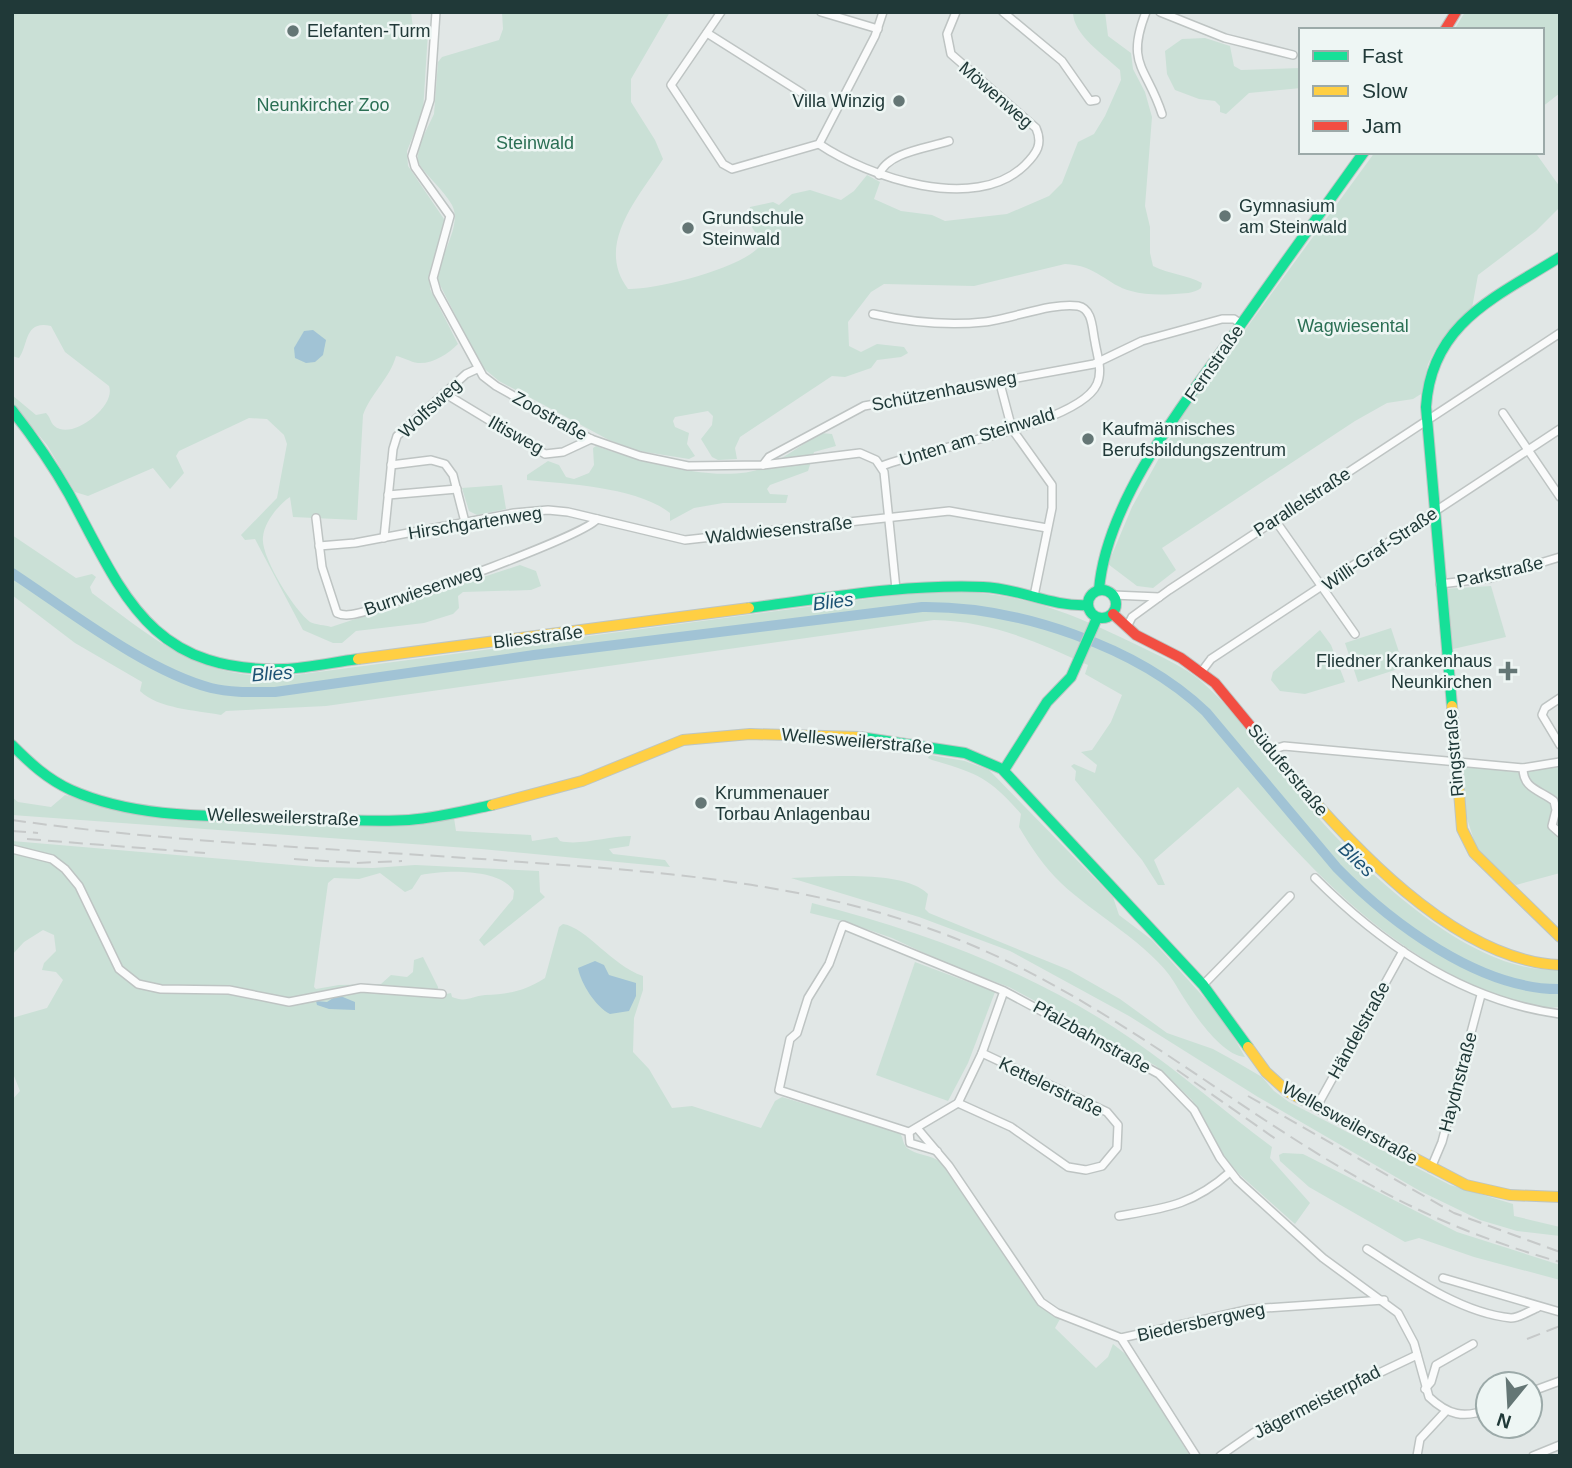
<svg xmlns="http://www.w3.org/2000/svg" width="1572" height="1468" viewBox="0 0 1572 1468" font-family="Helvetica,sans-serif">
<rect width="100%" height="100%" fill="#e1e7e6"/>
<g fill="#cae0d6">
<path d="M12,12H411L413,28L428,32L423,111L407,151L408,166L446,222L432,263L430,289L458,344C448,354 433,364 418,363C410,362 403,357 396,356C390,378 371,393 363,415L357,520L293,517L290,497C278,505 264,523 263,537C260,556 294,610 310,622C316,625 325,625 331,627L520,565L536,571L541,586L531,590L463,592L458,596L459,608L453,614L424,623L356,631L342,643H333L303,630L255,539L245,540L241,535L277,498L287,444L284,435L267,419L249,418L179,451L176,456L184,473L170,489L153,468L88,496L75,492L47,445L12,403V395L36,415L46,413C52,419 50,426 60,429C78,435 116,405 109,386L65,352L51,326C24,320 29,344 19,358L12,356Z"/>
<path d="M502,12H670L631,79V102L655,140L663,159C640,196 594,244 628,289C655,290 749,267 762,243L748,221L750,207L773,202L779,205L792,194L810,190L841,200L854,191L867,175L880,182L874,199L901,211L932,215L945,221L1007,214L1049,196L1062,183L1078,142L1094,134L1105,116L1121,80L1120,70C1104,55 1073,35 1073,12H1105L1108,36L1131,53L1133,69L1145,92L1152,117L1145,206L1150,227V253L1153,266C1169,274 1187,275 1202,283L1201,288C1193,294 1184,293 1175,294C1160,295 1145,295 1131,291C1107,285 1097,265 1065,264L974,286L884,284L871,292L848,322L849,346L861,352L877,344L904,347L908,353L901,357L877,360L871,368L845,377L832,376L740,437L735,448L737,459L718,460L712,457L701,439L712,425L713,416L708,411L675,417L673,421L675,427L689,433L687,444L695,456L689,459L639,451L609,440L499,381L481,366L437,279C438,257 463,226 452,205C443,189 427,177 417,161L420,143L434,114L438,62L442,57L499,40L503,29Z"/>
<path d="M1465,12H1560V93L1542,107V30H1454Z"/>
<path d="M1205,38L1230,46L1234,66L1241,70L1301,68V88L1249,93L1226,114L1220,112V106L1215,101L1199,99L1175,90L1167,74L1165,51L1182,39Z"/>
<path d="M1375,152H1535L1560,187V207L1536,231L1478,275L1472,308L1436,348L1428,364L1421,394L1413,399L1387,403L1355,421L1162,548L1176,570L1153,588L1137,586L1108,564L1132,507L1183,415Z"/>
<path d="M821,433L832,434L836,446L814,452L808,471L770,485L767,489L770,494L788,495L786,503H723L694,508L670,521V513C637,487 568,484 527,480V475L548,461L559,465L566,477L574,479L589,473L594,465L593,448L596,446C639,461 722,486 765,467C784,458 803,444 821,433Z"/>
<path d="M502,485L506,509L477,515L469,511L462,488Z"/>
<path d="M12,535L76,578L92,574L96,577L90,587L92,593C159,643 200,680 288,676L919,592C1011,588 1056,606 1137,645C1159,656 1184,666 1202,682C1246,721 1277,771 1316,815C1367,874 1477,978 1560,969V1007C1529,1011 1495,997 1468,983C1371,936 1309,866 1238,787L1154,860L1165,885H1158L1142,860L1075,780L1076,771L1071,766L1074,764L1095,773L1097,765L1081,752L1092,750L1111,722L1122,695L1085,674L1088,665C1038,642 990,621 934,620L326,706L226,711L221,715C195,710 159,709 140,691L142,682L75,643L12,595Z"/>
<path d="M1491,586L1506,637L1453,649L1443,589Z"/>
<path d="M1391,628L1404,667L1358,682L1345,643Z"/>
<path d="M1320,630L1331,645L1345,682L1305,694L1280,691L1271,680L1273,672Z"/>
<path d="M930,755L965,761L989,770L1113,897L1119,915L1152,940L1209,1003L1232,1034L1245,1057C1218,1055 1186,1002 1174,982C1151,945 1092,913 1061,883C1044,867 1031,847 1019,827L1021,814C990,778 977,773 932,760L928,758Z"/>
<path d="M1463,766L1523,773L1560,766V873L1516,885L1477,850L1465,812Z"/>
<path d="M65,795L111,808L203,819L373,825L431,823L454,818L456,831L531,835L532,841L557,837L560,841C580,846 608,836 631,836L629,846L609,849L613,854L665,860L670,867L481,849L12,815V797L18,802L51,807Z"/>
<path d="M12,841L316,867L373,868L415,865L539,871L540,892L545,897L484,946L479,940L513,899L514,891C499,868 445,870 421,875L412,889L405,892L380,873L359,879L334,878L328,883L314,987L316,989L339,985L381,984L391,975L407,977L413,972L414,960L423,957L438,987L437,996L451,993L452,997C466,1003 472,996 485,995C509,994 525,991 545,978L559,927L563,924C587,928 611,965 643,976V990L634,1018L633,1052L649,1069L672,1108L692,1106L761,1128L775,1101L782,1097L899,1132C904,1138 902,1143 907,1148C916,1155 931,1155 941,1162L1029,1293L1042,1307L1060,1319L1055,1328L1096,1368L1108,1357L1113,1344L1128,1356L1190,1456H12V1100L20,1091L12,1071V1018L47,1008L63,980L56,972L42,970L44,963L56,951L54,935L43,930L24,942L12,955Z"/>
<path d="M791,878C824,877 903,869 928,894L925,909L929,913L1069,970L1120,999L1167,1033L1213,1049L1233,1060L1262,1077L1274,1091L1289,1102L1450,1185L1513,1204L1514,1216L1560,1227V1236L1517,1231L1480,1220L1420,1191L1258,1097L1129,1016L1010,951L919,917Z"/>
<path d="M812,903C926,932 1036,973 1133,1040C1181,1073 1225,1112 1272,1147L1270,1158L1310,1203L1295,1224L1239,1174L1226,1159L1192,1100L1156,1066L1009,987L952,966L892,938L846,922L810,913Z"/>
<path d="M915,962L995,992L968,1063L948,1101L876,1075Z"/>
<path d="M1283,1153L1303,1154L1457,1232L1560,1265V1280L1474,1257L1419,1238L1405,1242L1309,1187L1280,1161L1279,1155Z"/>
</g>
<g fill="#a1c3d5">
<path d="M313,330L326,340L323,355L315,362L306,363L295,358L294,348L304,331Z"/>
<path d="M595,961L604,965L609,975L636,983V996L629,1011L610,1014C596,1007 581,984 578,968Z"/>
<path d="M338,995L355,1002V1010L329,1009L317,1005L316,1001L327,1002Z"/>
</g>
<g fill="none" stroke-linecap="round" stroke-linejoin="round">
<path stroke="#a1c3d5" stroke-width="10" d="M12,573C70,611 146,671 211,688C232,693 254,692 275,692L534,655L922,607C1017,606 1137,646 1206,712L1337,868C1391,923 1480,990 1560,989"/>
<g stroke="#bec4c3" stroke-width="10">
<g id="street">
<path d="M436,12L430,100L412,156L415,167L450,216L433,278L437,292L483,376L496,386L591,439L640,456L688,466L763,465L860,453L876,460L884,472L896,589"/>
<path d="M721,12L671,85L723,164L732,169L819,144L875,36L883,12"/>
<path d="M821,12L878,29"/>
<path d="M1003,12L1062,61L1090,101L1096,100"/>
<path d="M1146,12C1125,65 1147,67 1162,114"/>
<path d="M1160,12L1225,38L1293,55"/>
<path d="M707,33L802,93"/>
<path d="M819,144C868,177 975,214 1025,165C1037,153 1043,144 1036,128L951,54L947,34L956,12"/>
<path d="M879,175C887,152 928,148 949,141"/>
<path d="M873,314C909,322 946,326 984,322C1011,319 1053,302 1078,306C1093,309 1092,329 1095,342C1097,355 1103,371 1097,384C1079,425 927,448 882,466"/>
<path d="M999,380L1012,429L1052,485V508L1034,596"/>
<path d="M444,393L545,454L563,452L591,439"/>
<path d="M1503,413L1560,497"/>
<path d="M391,465L431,460L445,464L453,475L465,522"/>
<path d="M763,465L769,457L864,406L1094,364L1142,341L1222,319H1234L1241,324"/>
<path d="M388,495L457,489"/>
<path d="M316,518L322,567L337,613C347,618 362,612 373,609C402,601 587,535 597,519"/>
<path d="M1275,520L1355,634"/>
<path d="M384,538L393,449L397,436L466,374L477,369"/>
<path d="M319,546L355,543L514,513L548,510L568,512L685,540L949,511L1047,528"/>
<path d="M1440,584L1491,578L1560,557"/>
<path d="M1113,595L1159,597"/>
<path d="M1127,627L1132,617L1169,590L1560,333"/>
<path d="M1202,671L1211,659L1560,429"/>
<path d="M1560,698L1545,708L1542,715L1560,745"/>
<path d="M1271,750L1284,746L1523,768L1560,762"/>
<path d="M1523,768C1523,789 1540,790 1554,801L1556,810L1552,826L1560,833"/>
<path d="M12,849L52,859L65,869L79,886L119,969L138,984L161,989L229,990L289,1002L361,988L442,994"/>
<path d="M1315,878C1382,945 1464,1001 1560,1014"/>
<path d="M1203,985L1290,896"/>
<path d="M1004,991L982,1053L958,1103L909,1132L779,1090L790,1039L797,1033L808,998L829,964L843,925L1004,991L1159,1074L1194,1110L1220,1158L1237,1180L1323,1258L1398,1313L1414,1343L1429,1397C1448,1415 1464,1419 1488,1409"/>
<path d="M958,1103L1011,1127L1068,1167L1086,1170L1102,1166L1117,1148L1118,1125L1107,1112L982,1053"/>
<path d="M1316,1108L1403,951"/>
<path d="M917,1128L949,1166L1041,1302L1057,1313L1121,1338L1251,1309L1384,1300"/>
<path d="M909,1132L910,1143L937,1151"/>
<path d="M1431,1168L1442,1142L1481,995"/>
<path d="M1119,1216C1166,1208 1193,1205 1230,1172"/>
<path d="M1367,1249C1409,1276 1460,1313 1511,1318C1519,1318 1529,1311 1537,1308"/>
<path d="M1443,1278L1560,1312"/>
<path d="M1121,1338L1196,1456"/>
<path d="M1425,1389L1431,1382L1436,1365L1473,1344"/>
<path d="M1530,1392L1560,1381"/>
<path d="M1220,1456L1253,1433L1417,1355"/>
<path d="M1417,1456L1420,1439L1446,1411"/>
<path d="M1533,1456L1560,1445"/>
</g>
</g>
<g stroke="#bdc5c3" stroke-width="12">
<g id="fast">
<path d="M12,410C33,437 52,464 69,494C123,594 149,673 284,669C308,668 334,662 358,659"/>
<circle cx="1102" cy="604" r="14"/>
<path d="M1099,590C1106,501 1186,401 1237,330C1279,270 1322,211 1364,152"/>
<path d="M749,608C827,598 904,584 983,587C1019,588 1051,607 1088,605"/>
<path d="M1452,706L1426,407C1431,323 1496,297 1560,257"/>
<path d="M860,737L965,753L1002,769L1203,985L1248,1047"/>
<path d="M12,745C30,763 47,779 71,790C134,818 208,816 276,817C320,818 364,823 409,820C437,818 465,811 492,805"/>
<path d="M1004,770L1047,702L1071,677L1097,618"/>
</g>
</g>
<g stroke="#bdc5c3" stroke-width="12">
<g id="slow">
<path d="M358,659L749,608"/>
<path d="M1452,706L1462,829L1474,853L1560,937"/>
<path d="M1281,763C1346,840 1454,961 1560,965"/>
<path d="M492,805L582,781L683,740L750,734L860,737"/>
<path d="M1248,1047L1266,1072L1288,1092L1466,1185L1510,1195L1560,1197"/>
</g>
</g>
<g stroke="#bdc5c3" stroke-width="12">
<g id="jam">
<path d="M1445,30L1456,12"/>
<path d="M1113,614L1136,635L1181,658L1215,683L1281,763"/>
</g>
</g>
<use href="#street" stroke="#fafbfb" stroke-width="7"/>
<use href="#fast" stroke="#16e098" stroke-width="10"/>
<use href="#slow" stroke="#ffcf43" stroke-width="10"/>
<use href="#jam" stroke="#f24e42" stroke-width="10"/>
<g stroke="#c6c9c9" stroke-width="2" stroke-dasharray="14 7" stroke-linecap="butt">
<path d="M12,820C181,844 353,849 522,862C664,872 801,882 936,931C1096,989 1222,1102 1369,1184C1429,1218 1493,1243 1560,1262"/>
<path d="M12,831L38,833"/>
<path d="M27,839L205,853"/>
<path d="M294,859L356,863L402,861"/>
<path d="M1177,1070L1280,1142"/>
<path d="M1248,1096L1454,1213L1560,1252"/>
<path d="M1527,1339L1560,1326"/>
</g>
</g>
<g fill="#647675" stroke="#eef6f4" stroke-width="2.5">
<circle cx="293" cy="31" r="7"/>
<circle cx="899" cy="101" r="7"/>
<circle cx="1225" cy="216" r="7"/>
<circle cx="688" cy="228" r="7"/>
<circle cx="1088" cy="439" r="7"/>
<path d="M1504.5 660.5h7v7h7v7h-7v7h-7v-7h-7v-7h7z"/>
<circle cx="701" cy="803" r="7"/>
</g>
<g text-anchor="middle" stroke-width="5" stroke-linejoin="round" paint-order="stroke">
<g font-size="18" fill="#203938" stroke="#eef6f4" text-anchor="start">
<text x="307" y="37">Elefanten-Turm</text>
<text x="885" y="107" text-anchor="end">Villa Winzig</text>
<text x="1239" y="212">Gymnasium<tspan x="1239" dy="21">am Steinwald</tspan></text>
<text x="702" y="224">Grundschule<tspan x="702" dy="21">Steinwald</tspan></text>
<text x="1102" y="435">Kaufmännisches<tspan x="1102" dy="21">Berufsbildungszentrum</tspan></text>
<text x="1492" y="667" text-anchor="end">Fliedner Krankenhaus<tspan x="1492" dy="21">Neunkirchen</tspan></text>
<text x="715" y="799">Krummenauer<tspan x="715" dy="21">Torbau Anlagenbau</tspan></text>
</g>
<g font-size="18" fill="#203938" stroke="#eef6f4">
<text transform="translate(996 95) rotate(41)" y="6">Möwenweg</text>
<text transform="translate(1214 363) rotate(-55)" y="6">Fernstraße</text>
<text transform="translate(944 391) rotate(-11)" y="6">Schützenhausweg</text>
<text transform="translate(430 408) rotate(-43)" y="6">Wolfsweg</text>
<text transform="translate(550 416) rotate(29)" y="6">Zoostraße</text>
<text transform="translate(516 435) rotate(29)" y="6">Iltisweg</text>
<text transform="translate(977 437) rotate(-17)" y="6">Unten am Steinwald</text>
<text transform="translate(1302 502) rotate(-33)" y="6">Parallelstraße</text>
<text transform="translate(475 523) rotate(-9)" y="6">Hirschgartenweg</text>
<text transform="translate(779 530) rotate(-6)" y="6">Waldwiesenstraße</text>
<text transform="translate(1380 549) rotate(-34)" y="6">Willi-Graf-Straße</text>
<text transform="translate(1500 572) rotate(-13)" y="6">Parkstraße</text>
<text transform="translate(423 590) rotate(-19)" y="6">Burrwiesenweg</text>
<text transform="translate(538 637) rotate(-7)" y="6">Bliesstraße</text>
<text transform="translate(857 741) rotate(5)" y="6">Wellesweilerstraße</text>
<text transform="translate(1454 753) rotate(-95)" y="6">Ringstraße</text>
<text transform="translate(1288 770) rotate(50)" y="6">Süduferstraße</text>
<text transform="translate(283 817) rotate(2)" y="6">Wellesweilerstraße</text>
<text transform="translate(1359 1030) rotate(-61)" y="6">Händelstraße</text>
<text transform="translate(1092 1037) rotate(29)" y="6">Pfalzbahnstraße</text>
<text transform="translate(1458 1082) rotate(-75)" y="6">Haydnstraße</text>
<text transform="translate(1051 1087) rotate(26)" y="6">Kettelerstraße</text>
<text transform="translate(1350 1123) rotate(29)" y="6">Wellesweilerstraße</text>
<text transform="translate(1201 1322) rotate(-12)" y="6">Biedersbergweg</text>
<text transform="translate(1317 1402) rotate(-27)" y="6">Jägermeisterpfad</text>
</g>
<g font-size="18" fill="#2b6f54" stroke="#eef6f4">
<text x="323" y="111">Neunkircher Zoo</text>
<text x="535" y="149">Steinwald</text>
<text x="1353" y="332">Wagwiesental</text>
</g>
<g font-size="19" font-style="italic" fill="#1c5173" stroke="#eef6f4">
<text transform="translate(833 601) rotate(-7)" y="7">Blies</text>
<text transform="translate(272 673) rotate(-4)" y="7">Blies</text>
<text transform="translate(1357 859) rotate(43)" y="7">Blies</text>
</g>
</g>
<rect width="1572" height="1468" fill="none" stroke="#203938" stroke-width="28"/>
<rect x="1299" y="28" width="245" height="126" fill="#eef6f4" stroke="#9caaa9" stroke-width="2"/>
<rect x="1313" y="51" width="35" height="10" fill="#16e098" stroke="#9caaa9" stroke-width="2"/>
<text x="1362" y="63" font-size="21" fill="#203938">Fast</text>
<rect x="1313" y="86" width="35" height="10" fill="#ffcf43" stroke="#9caaa9" stroke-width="2"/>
<text x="1362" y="98" font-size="21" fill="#203938">Slow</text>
<rect x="1313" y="121" width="35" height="10" fill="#f24e42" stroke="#9caaa9" stroke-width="2"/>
<text x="1362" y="133" font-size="21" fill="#203938">Jam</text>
<g transform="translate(1509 1405) rotate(198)"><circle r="33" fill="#eef6f4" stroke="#9caaa9" stroke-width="2"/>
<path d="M0-5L12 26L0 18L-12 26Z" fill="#647675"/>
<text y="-10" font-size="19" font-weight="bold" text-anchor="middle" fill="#203938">N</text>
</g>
</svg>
